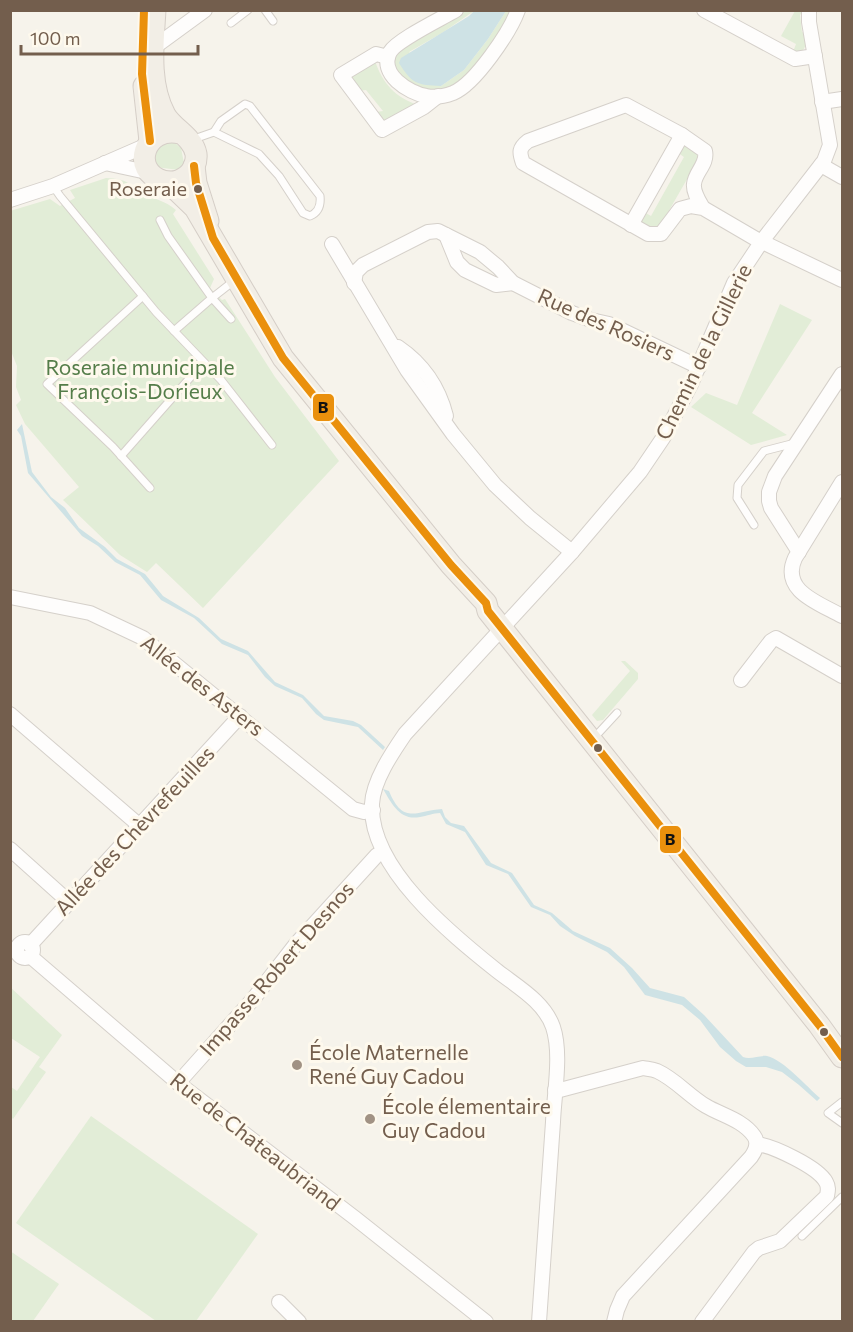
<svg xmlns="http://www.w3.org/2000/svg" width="853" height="1332" viewBox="0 0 853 1332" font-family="Commissioner,sans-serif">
<rect width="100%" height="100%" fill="#f6f3eb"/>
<g fill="#e2edd7">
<path d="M463,11H474L442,33L409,52L441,86L464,70L488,39L506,11H514L471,76L445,92L413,88L391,66L392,56Z"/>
<path d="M795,11H803L800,15L802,32L806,34L807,43L802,52H793L796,44L781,36Z"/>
<path d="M375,61C383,84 395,97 418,105L386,121L382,119L376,112L383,111L366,90L358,91L350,78Z"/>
<path d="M167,142L175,143L181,148L184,163L179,170L155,167L153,157L160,145Z"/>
<path d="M688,145L697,151L698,160L659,228L651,230L641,224L640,218L644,212L651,216L684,157L677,152L679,148Z"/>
<path d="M106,178C128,179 129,184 146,194C158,201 164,200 176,210L173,214L214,279L210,288L222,300L225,299L275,377L339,461L203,608L156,563L147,572L120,555L63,500L79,487L25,424L16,405L21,400L16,387L17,366L11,351L10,211L50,199L60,206L75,198L70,190Z"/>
<path d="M780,304L812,320L752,413L787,435L751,445L691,407L706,393L737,405Z"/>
<path d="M621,661H625L638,673V679L603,720L597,721L592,715L630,671Z"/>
<path d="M10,987L62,1035L39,1067L46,1072L13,1119L11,1117V1087L17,1091L40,1057L11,1038Z"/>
<path d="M91,1116L258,1234L196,1321H156L16,1223Z"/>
<path d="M10,1251L59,1284L33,1321H11Z"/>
</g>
<g fill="#cee2e5">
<path d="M474,11H506L488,39L464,70L441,86C417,85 412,84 399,63L401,58L469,16Z"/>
<path d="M22,424L32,472L51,497L65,508L79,528L105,547L117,559L145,574L163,596L199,618L221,639L248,651L275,682L303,695L324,716L353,721L361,725L385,747L383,750L358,727L324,720L316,714L302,698L275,686L265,677L248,655L222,644L194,618L161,600L140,575L115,562L98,546L82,536L28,473L21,436L17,430Z"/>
<path d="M383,789L389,791C403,825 416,811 442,809L445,817L451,823L464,826L491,863L512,873L534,905L552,913L573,931L610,948L632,968L650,988L684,997L704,1015L743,1057C751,1060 759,1055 767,1056C784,1060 807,1087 820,1098L817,1101L799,1085L782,1072L766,1067H746L736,1061L720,1047L700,1020L682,1005L645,995L624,967L607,952L575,936L560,926L550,915L531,907L508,874L486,865L465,832L446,824L440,813C433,813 427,816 420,817C400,821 392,804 383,789Z"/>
</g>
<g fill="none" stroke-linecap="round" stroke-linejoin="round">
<g stroke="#d5d0ca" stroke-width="9">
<g id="lane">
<path d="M265,10L273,21"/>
<path d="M231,23L248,10"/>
<path d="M245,104L250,106L320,196C321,205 319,212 310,216L303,213L279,176L259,154L214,132L221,121Z"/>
<path d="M194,139L214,132"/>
<path d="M53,186L60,196L156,312L221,380L272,445"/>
<path d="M160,220L168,236L212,298L174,331"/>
<path d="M143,296L47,384L113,447L150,488"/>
<path d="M231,319L212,298L235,280"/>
<path d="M121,456L203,363"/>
<path d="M754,525L737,498L738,485L764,451L795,443"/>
<path d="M593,739L617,713"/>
<path d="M842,1102L828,1113L842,1123"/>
<path d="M802,1236L842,1197"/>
</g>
</g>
<g stroke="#d5d0ca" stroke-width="16">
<g id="street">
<path d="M456,10C441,19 397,40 390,52C378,74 409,93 426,96C435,98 445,96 453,93C475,84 510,32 518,10"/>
<path d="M704,10L795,59L815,56"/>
<path d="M153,48L205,10"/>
<path d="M388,57L376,54L341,75L382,130L424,107L438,96"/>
<path d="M822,102L842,99"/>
<path d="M105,163L142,171L152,176"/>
<path d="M821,165L842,177"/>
<path d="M10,200L53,186L147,145"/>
<path d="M703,208C699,201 693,192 694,184C695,172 708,164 705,151L682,135L626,105L528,141C519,148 519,152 523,163L648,234H661L680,209L691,206L703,208L756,239L842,280"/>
<path d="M631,225L682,135"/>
<path d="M446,235L457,262L465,270L496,285L513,283"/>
<path d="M332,244L407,370L453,434L495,485L530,518L572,552"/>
<path d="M354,283L356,272L363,265L428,232L438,231L480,252L498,267L513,283L572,313L591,320L609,324L699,367"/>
<path d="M398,347C423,364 439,388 446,416"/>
<path d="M842,482L795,558C780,591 819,603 842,616"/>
<path d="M799,552L771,508L769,501V492L775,476L842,374"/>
<path d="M10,597L90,613L143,638L353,809L364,812L373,810"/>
<path d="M741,680L771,641L776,638L842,676"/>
<path d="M10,714L140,826"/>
<path d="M10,849L69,902"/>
<circle cx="25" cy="950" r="8"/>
<path d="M30,945L240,716"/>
<path d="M30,956L178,1083L355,1218L486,1322"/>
<path d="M178,1083L254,998L296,944L377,855"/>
<path d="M555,1090H560L643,1068C648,1069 652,1069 657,1071C675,1079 689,1096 706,1106C721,1115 743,1120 754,1136C759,1143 756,1150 751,1157L623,1296L617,1310L614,1322"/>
<path d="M279,1302L299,1322"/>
<path d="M539,1322C544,1255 548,1189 553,1122C554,1094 562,1054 553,1027C544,1001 516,986 496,970C451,934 369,868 372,804C373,781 392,753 405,734L572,552L640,472L663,438L691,384L734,283L762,241L824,161L830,145L809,22V10"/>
<path d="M702,1322L754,1252L759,1248L780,1241L827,1196C828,1191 829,1187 826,1182C818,1167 773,1146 757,1144"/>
</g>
</g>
<g stroke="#d5cec7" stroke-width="23">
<g id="primary">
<path d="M155,10C153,44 148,84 165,115C173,129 193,137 196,154C198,172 180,186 163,181C130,171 144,125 180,133"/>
<path d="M144,86L150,141"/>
<path d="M194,166L196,183L208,221"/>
<path d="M168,182L195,208L283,358L451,565L486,603L488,611L819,1025L842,1057"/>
</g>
</g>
<use href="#lane" stroke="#fefdfc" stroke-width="7"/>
<use href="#street" stroke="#fefdfc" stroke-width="14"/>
<use href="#primary" stroke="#f2eee6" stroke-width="21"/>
<g stroke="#fef9ed" stroke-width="12">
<g id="bus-1">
<path d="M144,10L142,74L150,141"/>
<path d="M194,166L196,183L213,238L283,358L451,565L486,603L488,611L819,1025L842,1057"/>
</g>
</g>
<use href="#bus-1" stroke="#ea900c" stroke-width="8"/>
</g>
<g fill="#735e4d" stroke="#fef9ed" stroke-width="2">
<circle cx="198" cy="189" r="5"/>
<circle cx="598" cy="748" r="5"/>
<circle cx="824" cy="1032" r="5"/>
</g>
<g fill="#a19284" stroke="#fef9ed" stroke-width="2">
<circle cx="297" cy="1065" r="6"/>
<circle cx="370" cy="1119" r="6"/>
</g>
<g text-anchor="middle" stroke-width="6" stroke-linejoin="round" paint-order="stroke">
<g font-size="20" fill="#735e4d" stroke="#fef9ed" text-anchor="end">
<text x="187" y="196">Roseraie</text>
</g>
<g font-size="21" fill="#735e4d" stroke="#fef9ed">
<text transform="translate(606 325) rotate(24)" y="7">Rue des Rosiers</text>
<text transform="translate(704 352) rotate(-64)" y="7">Chemin de la Gillerie</text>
<text transform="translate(202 686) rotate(38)" y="7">Allée des Asters</text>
<text transform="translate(135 831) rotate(-47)" y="7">Allée des Chèvrefeuilles</text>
<text transform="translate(277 969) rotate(-49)" y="7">Impasse Robert Desnos</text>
<text transform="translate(255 1142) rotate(38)" y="7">Rue de Chateaubriand</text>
</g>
<g font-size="21" fill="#547d49" stroke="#fef9ed">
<text x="140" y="375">Roseraie municipale<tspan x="140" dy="24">François-Dorieux</tspan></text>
</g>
<g font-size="21" fill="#735e4d" stroke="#fef9ed" text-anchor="start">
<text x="309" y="1060">École Maternelle<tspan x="309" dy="24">René Guy Cadou</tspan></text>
<text x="382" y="1114">École élementaire<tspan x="382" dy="24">Guy Cadou</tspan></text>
</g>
</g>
<g stroke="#fef9ed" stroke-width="2">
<rect x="312" y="393" width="23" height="29" rx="6" fill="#ea900c"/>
<rect x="659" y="825" width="23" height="29" rx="6" fill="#ea900c"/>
</g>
<g font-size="16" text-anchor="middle" font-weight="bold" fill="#111">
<text x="323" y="413">B</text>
<text x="670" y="845">B</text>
</g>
<rect width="853" height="1332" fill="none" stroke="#735e4d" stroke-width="24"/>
<path d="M21 45v9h177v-9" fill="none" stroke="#735e4d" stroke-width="3"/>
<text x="30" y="45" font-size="18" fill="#735e4d" stroke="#fef9ed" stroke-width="4.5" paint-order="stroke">100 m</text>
</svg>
